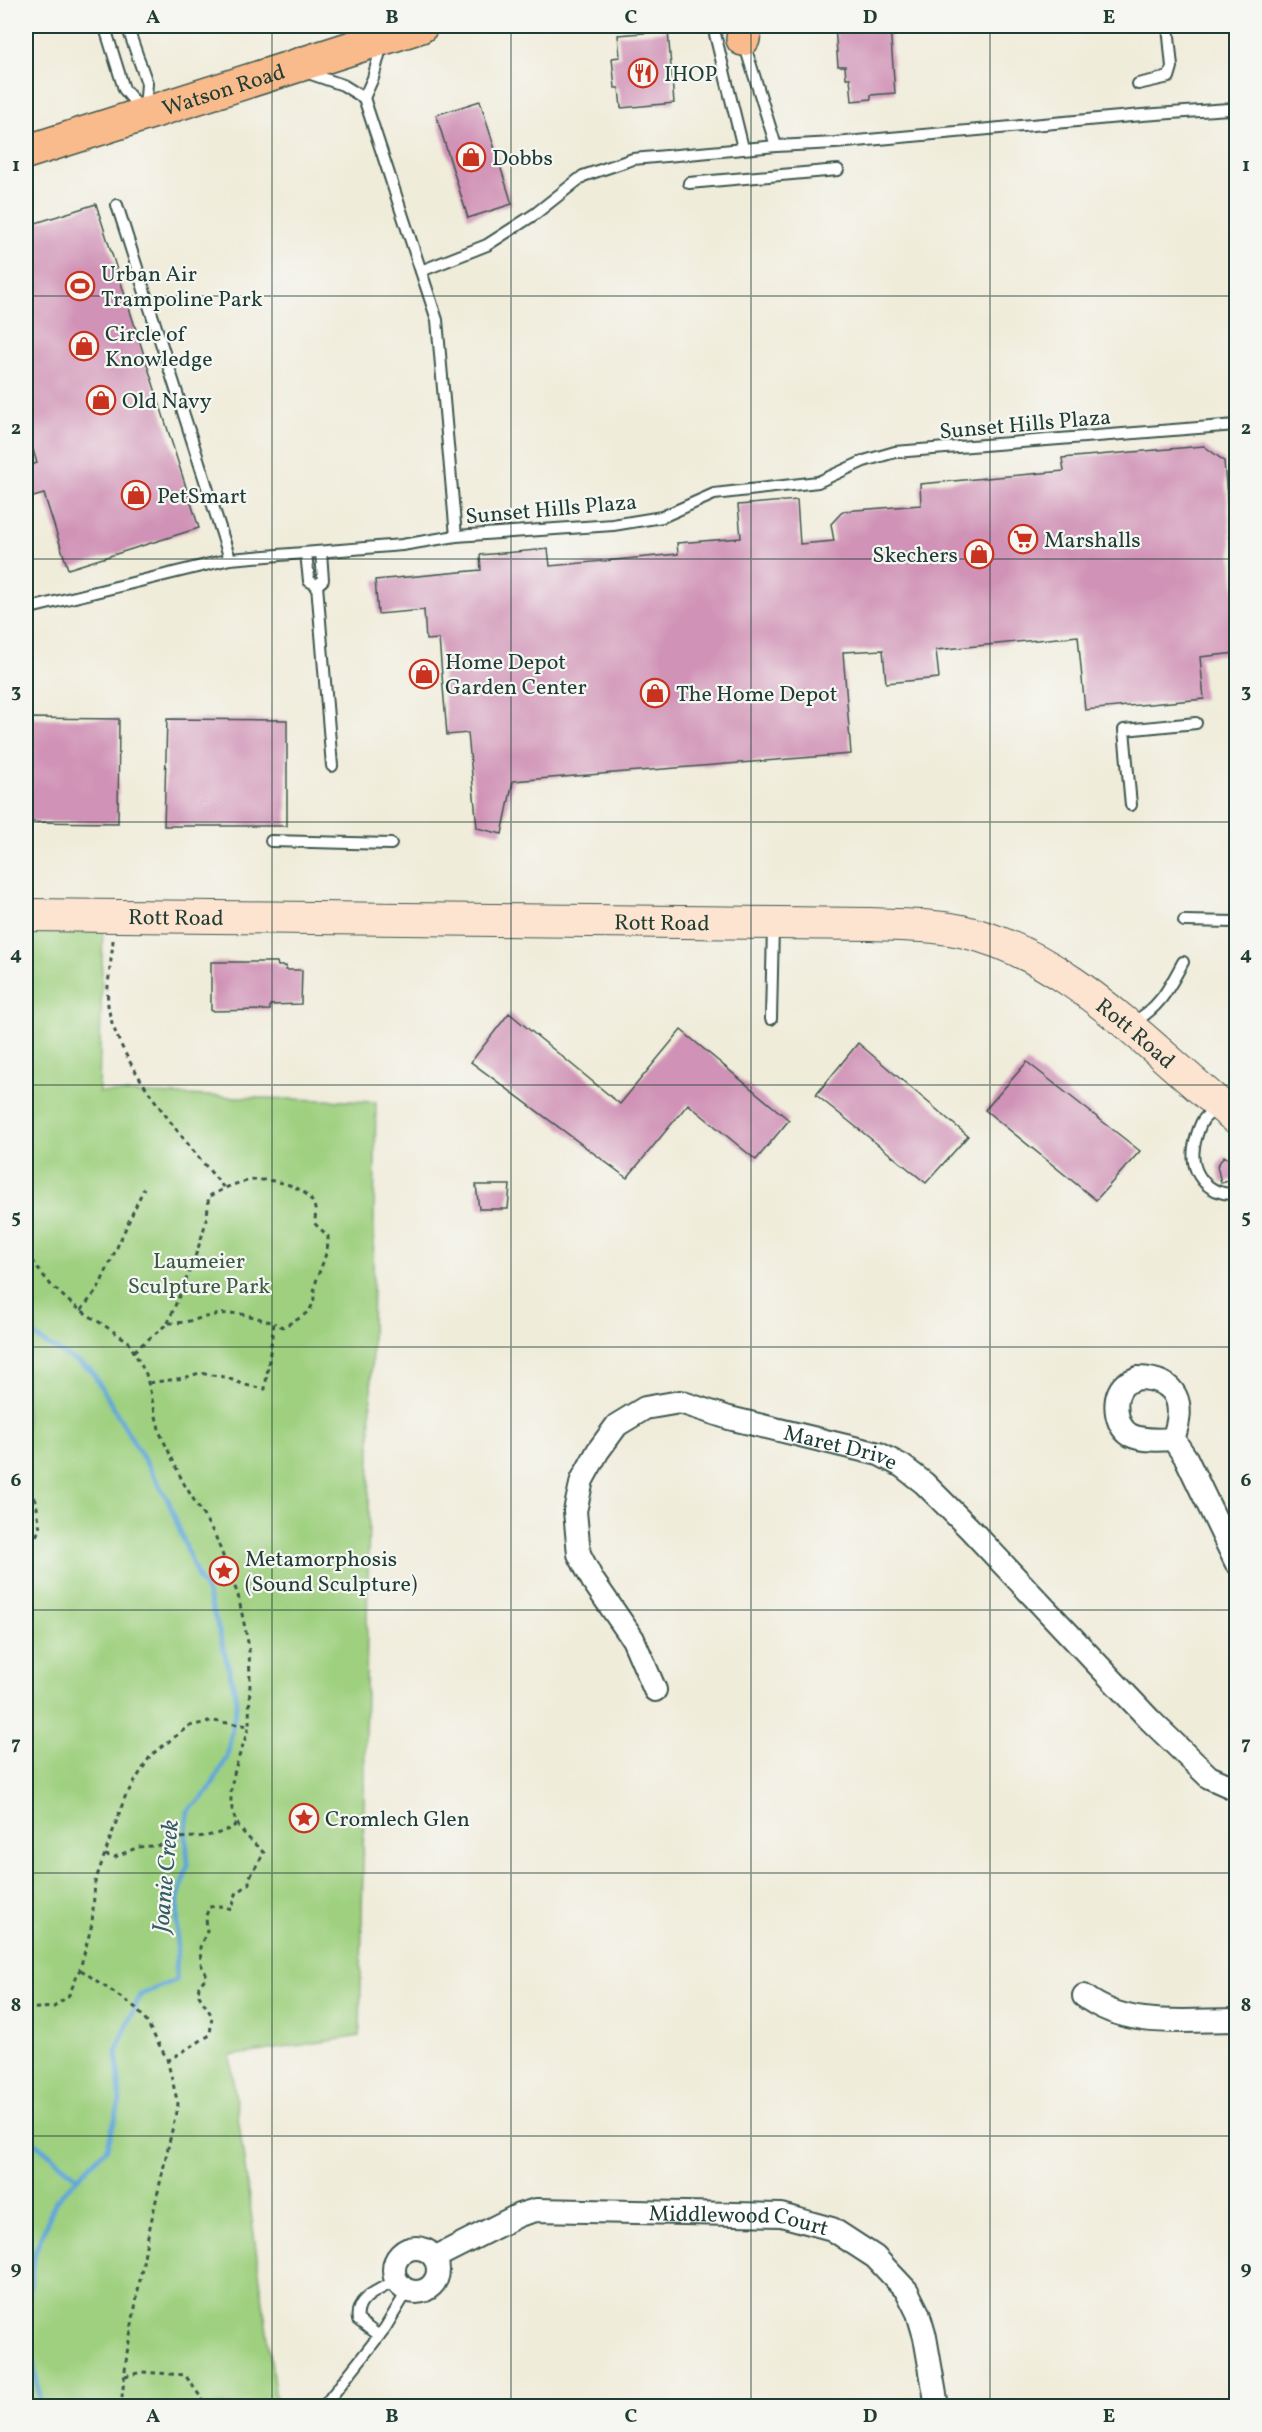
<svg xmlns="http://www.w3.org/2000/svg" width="1262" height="2432" viewBox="0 0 1262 2432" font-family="Vollkorn,serif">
<rect width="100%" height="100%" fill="#f6f6f2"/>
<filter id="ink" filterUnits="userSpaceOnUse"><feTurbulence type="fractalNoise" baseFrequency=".0167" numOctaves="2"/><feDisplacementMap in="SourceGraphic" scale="12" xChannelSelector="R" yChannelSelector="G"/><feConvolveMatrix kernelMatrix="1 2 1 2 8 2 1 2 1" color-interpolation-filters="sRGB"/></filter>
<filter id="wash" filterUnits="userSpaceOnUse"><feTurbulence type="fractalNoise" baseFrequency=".008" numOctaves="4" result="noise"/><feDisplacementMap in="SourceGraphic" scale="24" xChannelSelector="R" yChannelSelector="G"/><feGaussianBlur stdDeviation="1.35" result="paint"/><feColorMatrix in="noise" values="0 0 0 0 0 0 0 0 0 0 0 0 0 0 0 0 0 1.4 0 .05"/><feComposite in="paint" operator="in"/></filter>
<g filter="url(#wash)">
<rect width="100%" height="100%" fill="#f0ecda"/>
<path fill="#9fd07f" stroke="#5f865a" stroke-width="1.5" d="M26,924H103L99,1092L376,1102L360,2036L230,2056L277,2406H26Z"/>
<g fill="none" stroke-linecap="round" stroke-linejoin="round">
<g stroke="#60a7d7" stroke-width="5">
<path d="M26,1329L46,1344L91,1370L168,1500L198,1578L206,1590L217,1624L237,1700L227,1757L208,1792L188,1811L186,1836L188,1865L178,1898L176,1980L140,1995L117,2049L120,2101L107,2148L56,2200L35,2252L26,2311"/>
<path d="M26,2135L78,2178"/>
<path d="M26,2330L40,2396L38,2406"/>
</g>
</g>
<g id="blocks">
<g fill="#d092b6">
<path d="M835,26H890L895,93L871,95V99L852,101L850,78H846L845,66H838Z"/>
<path d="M668,31L674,103L621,108L619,88H615L612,58L620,57L618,35Z"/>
<path d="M480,101L512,204L468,218L436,115Z"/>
<path d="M96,204L199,528L68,569L44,494L26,499V467L37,463L26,426V226Z"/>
<path d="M1204,446L1224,461L1236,605V653L1200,657L1204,699L1085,710L1078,636L936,650L939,678L886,683L883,650L843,652L851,754L513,781L502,834L477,828L468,733L447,735L439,639L426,640L424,610L378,614L375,580L481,570L480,555L548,549L550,566L678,554L677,543L741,538L738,505L797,500L800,544L834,541L831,524L843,511L921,505L920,484L1064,471L1062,458Z"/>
<path d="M26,718L119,719L118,823L26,822Z"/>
<path d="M167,719L287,720V826H164Z"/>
<path d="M211,962H277L278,966H286V970H302L301,1004L270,1005V1010L211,1011Z"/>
<path d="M509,1013L620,1104L681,1030L789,1120L756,1160L688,1104L627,1178L471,1062Z"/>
<path d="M858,1043L968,1136L926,1183L816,1095Z"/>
<path d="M1027,1062L1140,1151L1096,1200L985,1110Z"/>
<path d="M1224,1156L1236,1164V1179L1221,1183L1217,1166Z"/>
<path d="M476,1185H510L508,1209H479Z"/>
</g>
</g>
</g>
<g filter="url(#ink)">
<use href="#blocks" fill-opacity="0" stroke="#3e574d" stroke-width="1.5"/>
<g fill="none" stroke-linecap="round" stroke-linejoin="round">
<g stroke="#3e574d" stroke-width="14">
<g id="lane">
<path d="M107,26L106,31L124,89L143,112"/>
<path d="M127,26L147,83L145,111"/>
<path d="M713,26L743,148"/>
<path d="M744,43L776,146"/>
<path d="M305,72L343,85L364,98L437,320L456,536"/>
<path d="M1138,84L1169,77L1172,67L1168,26"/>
<path d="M364,98L373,78L382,44"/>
<path d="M689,183L838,170"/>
<path d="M117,205L230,559L402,545L456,536L613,525L662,517L714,494L818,482L864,461L895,452L1236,425"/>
<path d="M421,271L487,245L535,214L583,176L633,159L776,146L835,143L1142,115L1229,109"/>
<path d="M306,553L309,581L317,585L323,580L321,552"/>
<path d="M317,585L332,766"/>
<path d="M26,609L230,559"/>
<path d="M1131,805L1124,730L1196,723"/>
<path d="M271,841L391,844"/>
<path d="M1184,921L1236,922"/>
<path d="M771,1019L773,926"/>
<path d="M1130,1024C1159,1009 1168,990 1183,962"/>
<path d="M1218,1107C1213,1111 1207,1115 1203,1120C1199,1126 1197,1134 1195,1142C1188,1171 1206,1195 1236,1194"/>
<path d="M379,2336L358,2320C354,2298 380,2289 396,2281"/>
<path d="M324,2406L385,2328L408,2290"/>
</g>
</g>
<g stroke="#3e574d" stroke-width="26">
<g id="street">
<path d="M1138,1378C1178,1379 1186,1404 1173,1439C1160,1440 1142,1441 1130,1435C1115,1426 1111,1396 1125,1384C1129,1381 1134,1380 1138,1378Z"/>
<path d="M1173,1439L1186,1458L1236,1562"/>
<path id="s1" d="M655,1690L633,1639L593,1581L579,1554L575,1511L582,1480L598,1451L617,1425L645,1408L680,1402L729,1418L879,1454L902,1466L924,1483L969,1528L1150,1720L1209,1777L1236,1789"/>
<path d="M1084,1996C1127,2029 1185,2020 1236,2020"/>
<circle cx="416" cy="2270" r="22"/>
<path id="s2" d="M436,2257L519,2215L536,2210L781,2215L832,2229L875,2257L907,2291L918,2313L925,2337L937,2406"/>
</g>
</g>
<g stroke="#3e574d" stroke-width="34">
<g id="secondary">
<path id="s3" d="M26,915L870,924C900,925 931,925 961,931C1069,954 1152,1052 1236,1118"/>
</g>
</g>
<g stroke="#3e574d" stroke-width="36">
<g id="primary">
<path d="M743,39L745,26"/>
<path id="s4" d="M26,152L421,26"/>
</g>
</g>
<g stroke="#3e574d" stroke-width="3" stroke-dasharray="4.5 4.5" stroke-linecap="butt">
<path d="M113,940C112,960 106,986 108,1005C115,1061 188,1144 224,1188"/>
<path d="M26,1254L51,1285L73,1305L128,1341L146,1374L160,1433L183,1482L215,1535L238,1595L249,1647L250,1681L249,1726L213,1721L189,1726L151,1755L125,1797L95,1882L92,1924L80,1969L69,1995L54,2007L26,2009"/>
<path d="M81,1310L98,1289L144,1188"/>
<path d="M168,1323C180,1292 211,1229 208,1197C222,1189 240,1180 257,1180C282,1179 324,1191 314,1223L328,1236C329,1255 319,1268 315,1286C313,1294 316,1301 310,1309C304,1317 292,1322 283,1327L274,1323"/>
<path d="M134,1351L168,1323C187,1324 203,1316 221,1314C239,1311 257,1318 274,1323L265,1389L245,1385L225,1377L199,1373L184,1378L148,1383"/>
<path d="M26,1481L36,1501L40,1529L26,1552"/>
<path d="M105,1855L115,1857L138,1847L166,1845L173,1838C196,1837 217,1838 237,1824"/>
<path d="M81,1970L136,2008L146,2021L167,2059L178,2104L147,2240L127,2353L121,2406"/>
<path d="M167,2061L210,2035L212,2016L198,1994L199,1986L207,1976L201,1964L200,1947L207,1931L206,1916L209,1907L221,1906L232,1909L236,1894L249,1884V1878L264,1853C255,1844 244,1835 238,1825C220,1793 241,1756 249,1726"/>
<path d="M125,2376L142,2372L185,2375L207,2406"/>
</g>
<use href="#lane" stroke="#fff" stroke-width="10"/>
<use href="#street" stroke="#fff" stroke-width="22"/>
<use href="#secondary" stroke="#fde4d1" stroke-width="32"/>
<use href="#primary" stroke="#fabb8c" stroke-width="33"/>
</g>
</g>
<path fill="none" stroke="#1f3d34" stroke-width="1.5" stroke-opacity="0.55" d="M272,26V2406M511,26V2406M751,26V2406M990,26V2406M26,296H1236M26,559H1236M26,822H1236M26,1085H1236M26,1347H1236M26,1610H1236M26,1873H1236M26,2136H1236"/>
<defs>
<g id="restaurant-ring" transform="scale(1.5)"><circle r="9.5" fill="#f6f6f2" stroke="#c8321e" stroke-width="1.5"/><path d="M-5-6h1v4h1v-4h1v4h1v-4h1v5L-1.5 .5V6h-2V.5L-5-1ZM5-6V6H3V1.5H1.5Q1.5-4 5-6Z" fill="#c8321e"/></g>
<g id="shop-ring" transform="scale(1.5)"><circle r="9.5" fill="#f6f6f2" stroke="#c8321e" stroke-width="1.5"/><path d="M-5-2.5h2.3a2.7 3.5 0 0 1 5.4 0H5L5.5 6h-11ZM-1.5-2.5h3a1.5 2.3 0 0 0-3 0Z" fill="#c8321e"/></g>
<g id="stadium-ring" transform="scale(1.5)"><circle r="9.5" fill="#f6f6f2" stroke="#c8321e" stroke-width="1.5"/><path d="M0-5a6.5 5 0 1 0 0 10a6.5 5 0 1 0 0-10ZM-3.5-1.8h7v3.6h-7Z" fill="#c8321e"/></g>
<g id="supermarket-ring" transform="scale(1.5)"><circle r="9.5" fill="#f6f6f2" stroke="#c8321e" stroke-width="1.5"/><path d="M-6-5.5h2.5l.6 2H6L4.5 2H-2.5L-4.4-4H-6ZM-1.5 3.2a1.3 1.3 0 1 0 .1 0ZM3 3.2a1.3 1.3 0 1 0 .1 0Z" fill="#c8321e"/></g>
<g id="sight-ring" transform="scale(1.5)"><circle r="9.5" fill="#f6f6f2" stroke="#c8321e" stroke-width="1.5"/><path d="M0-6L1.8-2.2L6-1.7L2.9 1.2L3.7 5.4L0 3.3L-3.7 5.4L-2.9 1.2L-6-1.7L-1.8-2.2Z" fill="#c8321e"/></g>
</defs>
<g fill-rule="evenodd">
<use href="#restaurant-ring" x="643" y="73"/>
<use href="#shop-ring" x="471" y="157"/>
<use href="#stadium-ring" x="80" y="286"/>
<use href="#shop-ring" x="84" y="346"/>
<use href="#shop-ring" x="101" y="400"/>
<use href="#shop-ring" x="136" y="495"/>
<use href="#supermarket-ring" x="1023" y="539"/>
<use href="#shop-ring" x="979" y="554"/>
<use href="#shop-ring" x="424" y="674"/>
<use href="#shop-ring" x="655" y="693"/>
<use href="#sight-ring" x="224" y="1571"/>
<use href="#sight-ring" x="304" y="1818"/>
</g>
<g text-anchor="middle" stroke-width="4.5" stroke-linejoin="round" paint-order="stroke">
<g font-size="22" fill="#1f3d34" stroke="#f6f6f2" text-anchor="start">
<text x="664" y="81">IHOP</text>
<text x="492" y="165">Dobbs</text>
<text x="101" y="281">Urban Air<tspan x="101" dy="25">Trampoline Park</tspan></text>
<text x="105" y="341">Circle of<tspan x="105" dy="25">Knowledge</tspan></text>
<text x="122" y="408">Old Navy</text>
<text x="157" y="503">PetSmart</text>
<text x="1044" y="547">Marshalls</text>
<text x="958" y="562" text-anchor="end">Skechers</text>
<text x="445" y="669">Home Depot<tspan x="445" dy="25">Garden Center</tspan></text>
<text x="676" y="701">The Home Depot</text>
<text x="245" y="1566">Metamorphosis<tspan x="245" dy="25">(Sound Sculpture)</tspan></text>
<text x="325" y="1826">Cromlech Glen</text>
</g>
<g font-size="22" fill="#1f3d34" stroke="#f6f6f2">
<text dy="8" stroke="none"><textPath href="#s4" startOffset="207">Watson Road</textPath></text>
<text transform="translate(1025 423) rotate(-5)" y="8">Sunset Hills Plaza</text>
<text transform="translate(551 508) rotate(-5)" y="8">Sunset Hills Plaza</text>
<text dy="8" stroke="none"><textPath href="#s3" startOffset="150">Rott Road</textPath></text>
<text dy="8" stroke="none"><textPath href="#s3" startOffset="636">Rott Road</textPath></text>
<text dy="8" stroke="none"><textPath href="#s3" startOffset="1140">Rott Road</textPath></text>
<text dy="8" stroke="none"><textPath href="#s1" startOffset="532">Maret Drive</textPath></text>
<text dy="8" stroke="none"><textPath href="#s2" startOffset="314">Middlewood Court</textPath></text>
</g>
<g font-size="22" fill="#395a43" stroke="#f6f6f2">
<text x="199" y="1268">Laumeier<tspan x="199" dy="25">Sculpture Park</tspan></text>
</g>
<g font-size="24" font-style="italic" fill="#325d65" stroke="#f6f6f2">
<text transform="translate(165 1876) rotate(-85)" y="8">Joanie Creek</text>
</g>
</g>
<rect width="1262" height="2432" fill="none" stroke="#f6f6f2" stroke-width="66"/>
<rect x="33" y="33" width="1196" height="2366" fill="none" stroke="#1f3d34" stroke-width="2"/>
<g font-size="20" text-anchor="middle" font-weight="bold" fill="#1f3d34">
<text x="153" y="23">A</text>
<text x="392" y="23">B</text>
<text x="631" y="23">C</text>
<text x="870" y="23">D</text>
<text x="1109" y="23">E</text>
<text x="16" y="171">1</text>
<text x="1246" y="171">1</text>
<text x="16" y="434">2</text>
<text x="1246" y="434">2</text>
<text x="16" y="697">3</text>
<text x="1246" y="697">3</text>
<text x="16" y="960">4</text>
<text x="1246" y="960">4</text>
<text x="16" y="1223">5</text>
<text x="1246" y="1223">5</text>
<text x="16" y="1486">6</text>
<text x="1246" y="1486">6</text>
<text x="16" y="1749">7</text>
<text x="1246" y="1749">7</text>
<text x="16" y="2011">8</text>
<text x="1246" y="2011">8</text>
<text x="16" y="2274">9</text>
<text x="1246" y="2274">9</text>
<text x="153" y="2422">A</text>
<text x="392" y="2422">B</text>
<text x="631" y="2422">C</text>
<text x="870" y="2422">D</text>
<text x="1109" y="2422">E</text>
</g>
</svg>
